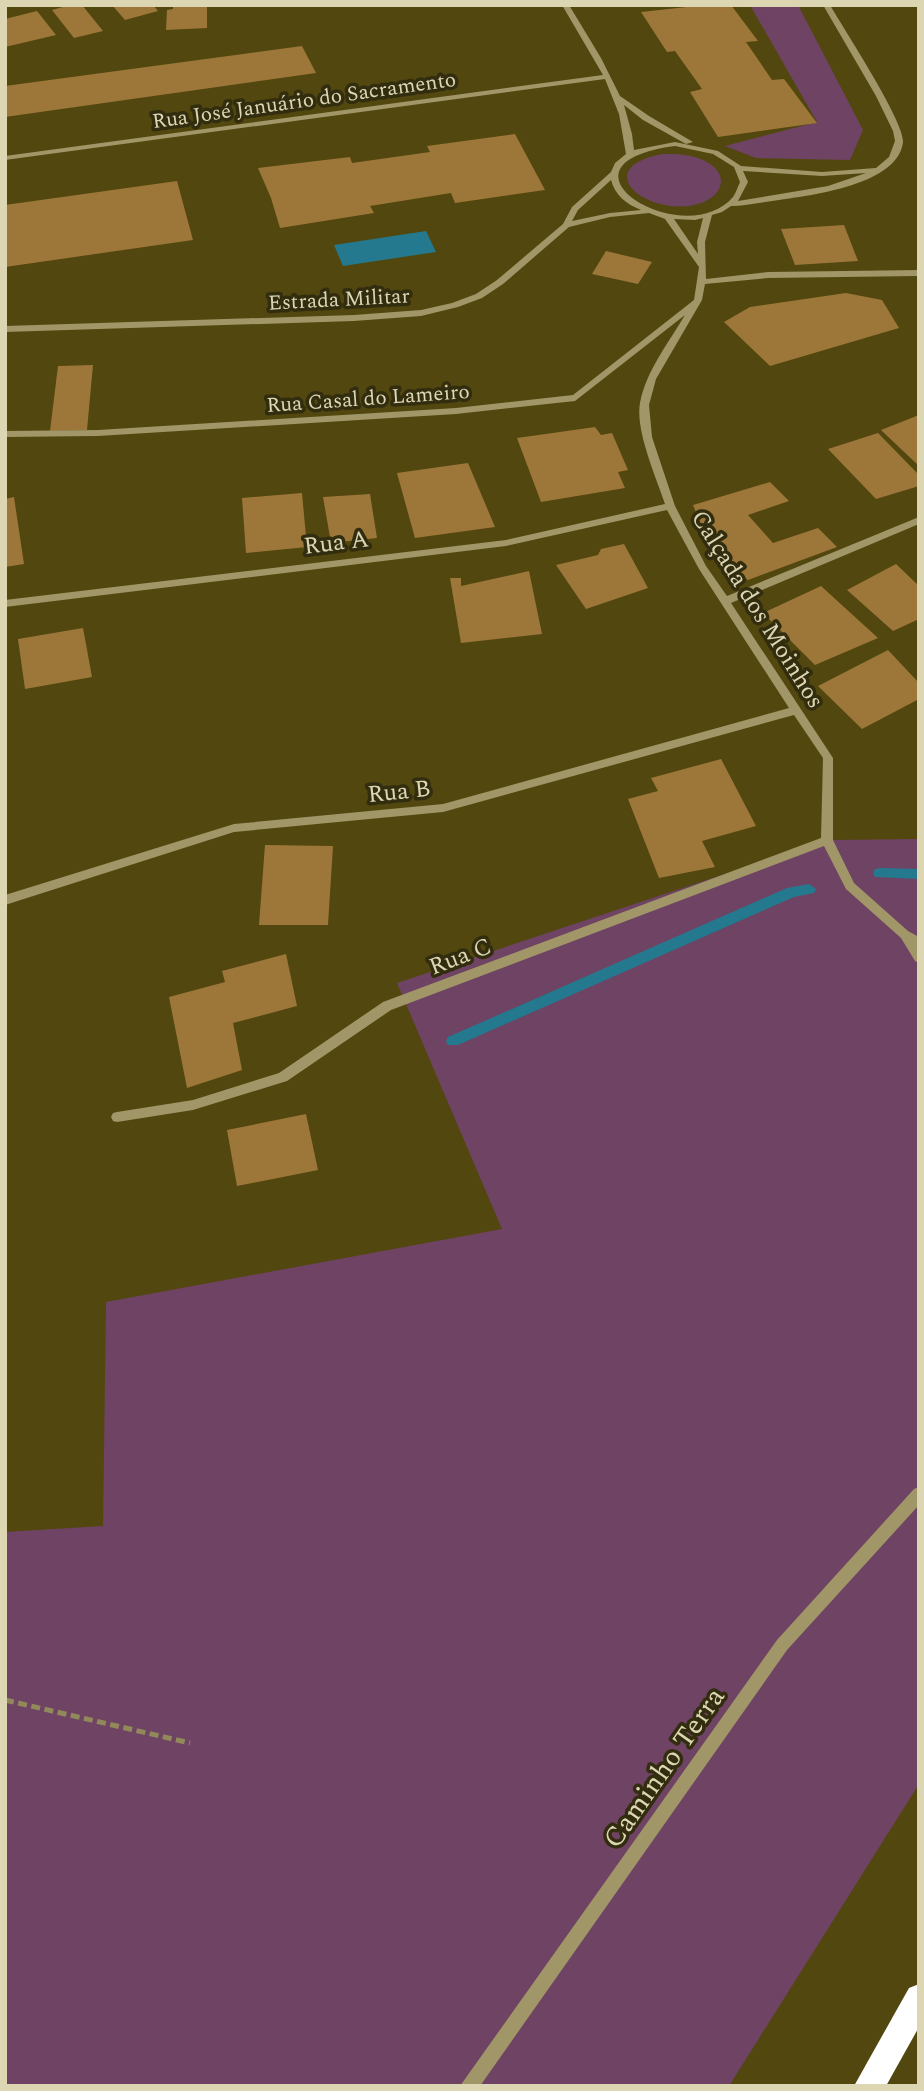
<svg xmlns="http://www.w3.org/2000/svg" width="924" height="2091" viewBox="0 0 924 2091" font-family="Spectral,serif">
<rect width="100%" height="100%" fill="#52470e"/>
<g fill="#6f4363">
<path d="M750,5H798L863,130L850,160L756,158L725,146L817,122Z"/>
<path d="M662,154C677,154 692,154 705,161C731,174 723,197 698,204C649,218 587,169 662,154Z"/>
<path d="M919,839V1784L729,2086H5V1532L103,1526L106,1302L502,1229L397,983L827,840Z"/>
</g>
<path fill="#24798e" d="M426,231L436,252L343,266L334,245Z"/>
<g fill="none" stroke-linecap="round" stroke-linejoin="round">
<g fill="#24798e" fill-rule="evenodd">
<path d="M880,868L919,869V879L875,877L873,873L875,869Z"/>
<path d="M809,884L816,889L814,893L794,897L458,1045H448L446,1041L448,1037L787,888Z"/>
</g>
</g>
<g fill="#9d7739">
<path d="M70,5H82L103,31L74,38L52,10Z"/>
<path d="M112,5H153L158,11L125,20Z"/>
<path d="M173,5L207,7V28L166,30L167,10L173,9Z"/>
<path d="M705,5H731L758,41L746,42L772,80L784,79L817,123L718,137L690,92L702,89L675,51L667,52L641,12Z"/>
<path d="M37,11L56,35L5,47V19Z"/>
<path d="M302,46L316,73L5,117V86Z"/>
<path d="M515,134L545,190L455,203L451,193L370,206L374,213L280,228L271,198L258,168L350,157L352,163L430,152L427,146Z"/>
<path d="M177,181L193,240L5,267V205Z"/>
<path d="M844,225L858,261L795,265L781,229Z"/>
<path d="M606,251L652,262L638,284L592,274Z"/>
<path d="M846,293L882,300L899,328L770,366L724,322L750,307Z"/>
<path d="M93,365L87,430L50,431L58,366Z"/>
<path d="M919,415V466L881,430Z"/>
<path d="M595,427L601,435L612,433L628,470L618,472L625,488L541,502L517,438Z"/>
<path d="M878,433L919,475V486L876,499L828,449Z"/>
<path d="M468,463L495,527L415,538L397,473Z"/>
<path d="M770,482L789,501L748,515L773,543L818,528L837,547L748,580L729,567L702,526L693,505Z"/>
<path d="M302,493L307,547L246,553L242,498Z"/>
<path d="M370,494L377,538L331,543L323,497Z"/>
<path d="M14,497L24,564L5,567V499Z"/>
<path d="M624,544L648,588L586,609L556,565L598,555L601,549Z"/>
<path d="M896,564L919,586V619L893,631L847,590Z"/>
<path d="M529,571L542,634L461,643L450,578H461V586Z"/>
<path d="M821,586L878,638L815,665L763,613Z"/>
<path d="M83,628L92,677L25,689L18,639Z"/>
<path d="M888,650L919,683V699L862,729L818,686Z"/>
<path d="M721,759L756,826L702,841L715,867L659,878L628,799L658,791L651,778Z"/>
<path d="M265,845L333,846L328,925H259Z"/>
<path d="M286,954L297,1006L233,1023L242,1070L187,1088L169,997L225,982L222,971Z"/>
<path d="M306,1114L318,1170L237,1186L227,1130Z"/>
</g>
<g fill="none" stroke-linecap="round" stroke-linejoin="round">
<path stroke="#92895a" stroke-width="5" stroke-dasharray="9 4.5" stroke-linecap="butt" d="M5,1700L190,1743"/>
<g fill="#a09667" fill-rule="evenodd">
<path d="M5,5H10L5,8Z"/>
<path d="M562,5H569L601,58L620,96L649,116L693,142L686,144L643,120L624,105L632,134L634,150L675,142L718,151L741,166L822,172L876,168L889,157L895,141L893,131L876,96L823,5H830C843,28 905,122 903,142C898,185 812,195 779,200C763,202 746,206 731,206L722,212L712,215L705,242L706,279L768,272L919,270V276L768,278L705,284L702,300L656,379L649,405L652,437L675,506L706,566L727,596L919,517V524L731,603L833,758V840L854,883L908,931L919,937V963L915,961L901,938L846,889L824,846L391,1010L287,1081L193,1110L117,1122L113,1121L111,1117L113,1113L117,1112L193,1100L279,1073L383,1002L821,838L823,758L794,715L443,812L234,832L5,905V895L234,824L443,804L789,708L699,569L667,510L506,546L5,607V600L506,540L665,504C656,477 635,430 640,403C646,371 669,342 685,315L575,401L456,414L98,436L5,437V431L98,430L456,408L573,395L694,300L699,267L665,219L649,213L610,217L569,227L503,284L482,298L458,307L421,316L354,321L5,332V326L354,315L421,310L452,303L476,294L497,280L563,224L572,207L611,172L615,163L626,154L619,114L605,79L5,160V156L603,75ZM675,146L713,154L734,167L740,182C738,186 736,193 733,197C684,254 539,164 675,146ZM743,171L822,176L866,173L828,186L738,201L748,182ZM611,180C615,195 626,204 641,210L610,213L572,221L578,210ZM703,218L697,242L698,254L674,219L695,220Z"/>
<path d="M919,1487V1505L787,1650L480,2086H460L777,1640L914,1489Z"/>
</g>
<path fill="#fff" fill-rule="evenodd" d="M919,1984V2027L886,2086H854L909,1988Z"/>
</g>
<g text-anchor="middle" stroke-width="7" stroke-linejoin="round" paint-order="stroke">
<g font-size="21" fill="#dcd6b3" stroke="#332d10">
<text transform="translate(304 100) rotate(-8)" y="7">Rua José Januário do Sacramento</text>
<text transform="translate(339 299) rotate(-3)" y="7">Estrada Militar</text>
<text transform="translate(368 398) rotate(-4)" y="7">Rua Casal do Lameiro</text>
</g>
<g font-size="24" fill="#dcd6b3" stroke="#332d10">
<text transform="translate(336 542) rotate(-7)" y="8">Rua A</text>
<text transform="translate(758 609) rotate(58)" y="8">Calçada dos Moinhos</text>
<text transform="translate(399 791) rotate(-6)" y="8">Rua B</text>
<text transform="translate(460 956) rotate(-21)" y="8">Rua C</text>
</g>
<g font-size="28" fill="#dcd6b3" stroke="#332d10">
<text transform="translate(663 1767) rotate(-55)" y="10">Caminho Terra</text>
</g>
</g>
<rect width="924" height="2091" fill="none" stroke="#dcd6b3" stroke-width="14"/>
</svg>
